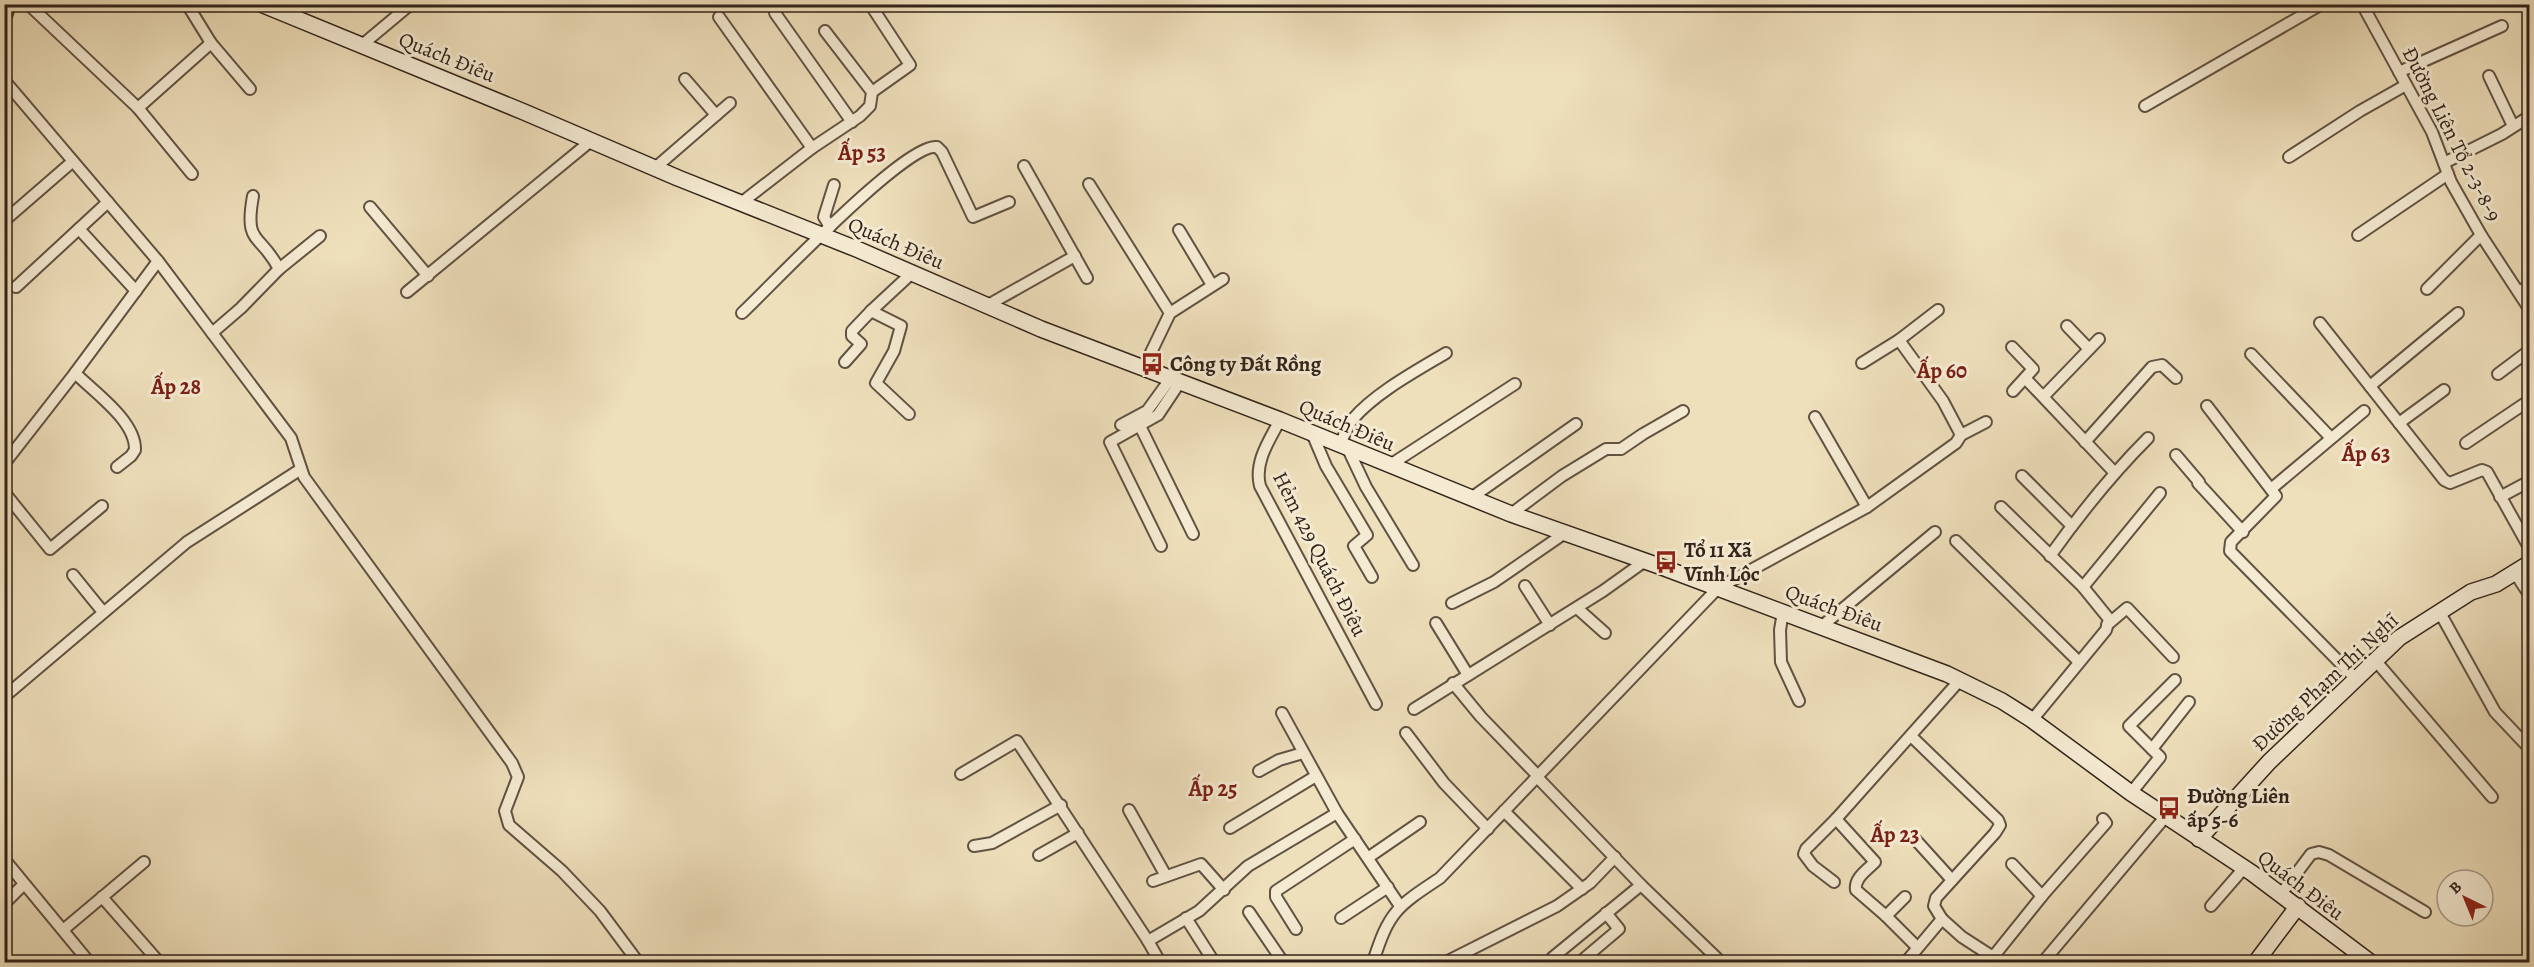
<svg xmlns="http://www.w3.org/2000/svg" width="2534" height="967" viewBox="0 0 2534 967" font-family="Alegreya,serif">
<rect width="100%" height="100%" fill="#efe0bc"/>
<filter id="stains"><feTurbulence type="fractalNoise" baseFrequency=".00333" numOctaves="4"/><feColorMatrix values="0 0 0 0 .2 0 0 0 0 .09 0 0 0 0 .02 0 0 0 .5 -.17"/></filter>
<radialGradient id="worn" r=".72"><stop offset=".6" stop-color="#630" stop-opacity="0"/><stop offset="1" stop-color="#630" stop-opacity=".3"/></radialGradient>
<g fill="none" stroke-linecap="round" stroke-linejoin="round">
<g stroke="#615243" stroke-width="14">
<g id="street">
<path d="M28,4L138,108L192,174"/>
<path d="M187,4L211,43L250,89"/>
<path d="M870,4L910,65L872,92"/>
<path d="M2362,4L2432,132L2451,182L2481,235L2530,310"/>
<path d="M775,13L852,122"/>
<path d="M719,17L812,148"/>
<path d="M362,45L411,4"/>
<path d="M2399,72L2502,26"/>
<path d="M2489,76L2513,126"/>
<path d="M685,79L716,115"/>
<path d="M4,80L158,261L291,438L304,477L512,763L518,777L505,811L509,825L562,871L600,911L638,962"/>
<path d="M2145,106L2322,4"/>
<path d="M138,108L211,43"/>
<path d="M2289,157L2360,111L2406,85"/>
<path d="M2444,163L2502,134L2530,116"/>
<path d="M1024,166L1087,278"/>
<path d="M655,168L730,103"/>
<path d="M1089,184L1170,313"/>
<path d="M741,203L812,148L860,116L870,106L872,92L825,31"/>
<path d="M370,207L428,276"/>
<path d="M4,221L72,162"/>
<path d="M830,227L824,217L834,185"/>
<path d="M79,229L136,291"/>
<path d="M1179,230L1212,285"/>
<path d="M2358,235L2448,174"/>
<path d="M279,269L320,236"/>
<path d="M16,287L108,202"/>
<path d="M2427,289L2481,235"/>
<path d="M407,292L592,140"/>
<path d="M2519,292L2530,285"/>
<path d="M988,305L1075,256"/>
<path d="M742,313C771,286 906,142 937,147L942,152L973,217L1009,202"/>
<path d="M2320,323L2444,480L2450,483L2482,470L2487,472L2530,549"/>
<path d="M2067,326L2089,349"/>
<path d="M212,333L241,308L279,269C260,232 244,246 253,196"/>
<path d="M2012,347L2033,369L2013,391"/>
<path d="M2251,354L2331,438"/>
<path d="M845,362L861,344L852,336V331L871,311"/>
<path d="M1862,363L1899,340L1938,310"/>
<path d="M1144,367L1170,313L1223,279"/>
<path d="M75,373C94,392 136,421 135,450L131,456L117,467"/>
<path d="M2498,374L2530,350"/>
<path d="M2026,379L2114,472"/>
<path d="M2370,386L2458,313"/>
<path d="M2044,396L2099,339"/>
<path d="M2207,406L2276,496L2231,542L2230,551L2355,678"/>
<path d="M909,414L876,383L894,351L901,326L871,311L913,272"/>
<path d="M1815,417L1867,507"/>
<path d="M1280,420C1269,441 1254,462 1260,486L1376,704"/>
<path d="M2399,423L2444,390"/>
<path d="M1121,425L1147,411L1171,378"/>
<path d="M1140,426L1193,534"/>
<path d="M1312,433L1326,466L1367,535L1354,546L1372,577"/>
<path d="M1961,435L1986,422"/>
<path d="M2085,442L2152,367L2162,365L2176,378"/>
<path d="M2466,443L2530,400"/>
<path d="M1340,445C1344,436 1347,426 1353,419C1375,393 1416,371 1446,353"/>
<path d="M1348,449L1366,487L1413,565"/>
<path d="M2176,455L2199,482L2198,483L2243,532"/>
<path d="M4,464L75,373L158,261"/>
<path d="M1390,465L1515,384"/>
<path d="M2022,476L2072,526"/>
<path d="M2271,489L2364,411"/>
<path d="M4,492L50,549L102,506"/>
<path d="M2500,497L2530,481"/>
<path d="M1471,498L1576,424"/>
<path d="M2001,507L2083,587L2109,619L2106,630L2032,720"/>
<path d="M1511,514L1562,476L1606,449H1621L1643,434L1683,411"/>
<path d="M1956,541L2079,662"/>
<path d="M1161,546L1110,442L1158,415L1180,382"/>
<path d="M2050,556C2080,514 2111,475 2148,438"/>
<path d="M2515,573L2530,596"/>
<path d="M73,575L103,612"/>
<path d="M1525,586L1550,625"/>
<path d="M2083,587L2160,493"/>
<path d="M1452,603L1494,582L1565,533"/>
<path d="M1577,608L1605,633"/>
<path d="M2439,611L2495,712L2530,749"/>
<path d="M1783,612L1780,630L1781,662L1799,701"/>
<path d="M1436,623L1468,675"/>
<path d="M2107,625L2127,608L2173,657"/>
<path d="M1822,626L1935,532"/>
<path d="M2375,660L2492,797"/>
<path d="M1453,683L1481,717L1538,776"/>
<path d="M4,697L187,542L301,469"/>
<path d="M1414,709L1603,591L1645,561"/>
<path d="M1282,713L1337,813L1400,906"/>
<path d="M1406,733L1444,783L1488,829"/>
<path d="M2152,749L2129,726L2175,680"/>
<path d="M1259,771L1279,760L1303,753"/>
<path d="M961,774L1017,741L1148,941L1160,962"/>
<path d="M1537,777L1641,885L1721,962"/>
<path d="M2131,793L2160,757L2152,749L2189,702"/>
<path d="M1129,810L1166,876"/>
<path d="M1504,811L1582,889"/>
<path d="M1230,828L1316,776"/>
<path d="M1914,838L1952,880"/>
<path d="M974,846L992,843L1061,805"/>
<path d="M1039,855L1078,833"/>
<path d="M1369,857L1420,822"/>
<path d="M4,859L89,962"/>
<path d="M2012,864L2042,896"/>
<path d="M1153,881L1201,864L1224,890"/>
<path d="M1834,882L1813,866L1804,854L1806,849L1836,819"/>
<path d="M2281,894L2311,854L2319,852L2329,855L2425,912"/>
<path d="M102,897L159,962"/>
<path d="M4,904L24,884"/>
<path d="M2211,906L2244,868"/>
<path d="M1249,912L1283,962"/>
<path d="M1886,916L1905,897"/>
<path d="M1186,918L1214,962"/>
<path d="M1341,918L1388,887"/>
<path d="M1942,919L1962,937L1993,957L2042,896L2106,823L2103,819"/>
<path d="M1296,929L1276,897V891L1355,839"/>
<path d="M63,930L144,862"/>
<path d="M1148,941L1199,911L1248,866L1337,813"/>
<path d="M1917,947L1886,916L1856,890C1854,878 1867,870 1875,862L1836,819L1960,680"/>
<path d="M1552,958L1641,885"/>
<path d="M1373,962C1389,912 1396,907 1440,878L1718,588L1867,507L1956,443L1961,435L1943,401L1899,340"/>
<path d="M1446,962L1557,906L1590,883L1615,857"/>
<path d="M1580,962L1619,929L1606,913"/>
<path d="M1906,962L1942,919L1934,906L1936,898L1995,833L2000,825L1998,820L1911,736"/>
<path d="M2043,962L2166,816"/>
</g>
</g>
<g stroke="#32231b" stroke-width="18">
<g id="secondary">
<path d="M261,4L524,112L678,178L859,250L1041,329L1280,420L1511,514L1659,566L1947,674L2002,701L2032,720L2131,793L2252,873L2370,962"/>
<path d="M4,16L8,4"/>
<path d="M2199,839L2269,762L2399,638L2471,592L2496,584L2530,563"/>
<path d="M2256,962L2298,906"/>
</g>
</g>
<use href="#street" stroke="#f5ebd3" stroke-width="10"/>
<use href="#secondary" stroke="#f5ebd3" stroke-width="15"/>
</g>
<defs>
<g id="bus-bare" transform="scale(1.8)"><path d="M-5-6H5V4H4V6H2V4H-2V6H-4V4H-5ZM-3.5-4V0h7V-4ZM-3.5 1.2v1.5H-2V1.2ZM2 1.2v1.5H3.5V1.2Z" fill="#8f2418" stroke="#f5ebd3" stroke-width="2.5" paint-order="stroke"/></g>
</defs>
<g fill-rule="evenodd">
<use href="#bus-bare" x="1152" y="364"/>
<use href="#bus-bare" x="1666" y="562"/>
<use href="#bus-bare" x="2169" y="808"/>
</g>
<g text-anchor="middle" stroke-width="6" stroke-linejoin="round" paint-order="stroke">
<g font-size="21" fill="#32231b" stroke="#f5ebd3">
<text transform="translate(447 57) rotate(22)" y="7">Quách Điêu</text>
<text transform="translate(2452 134) rotate(63)" y="7">Đường Liên Tổ 2-3-8-9</text>
<text transform="translate(896 243) rotate(23)" y="7">Quách Điêu</text>
<text transform="translate(1347 425) rotate(23)" y="7">Quách Điêu</text>
<text transform="translate(1320 554) rotate(63)" y="7">Hẻm 429 Quách Điêu</text>
<text transform="translate(1834 608) rotate(20)" y="7">Quách Điêu</text>
<text transform="translate(2325 682) rotate(-43)" y="7">Đường Phạm Thị Nghĩ</text>
<text transform="translate(2301 885) rotate(37)" y="7">Quách Điêu</text>
</g>
<g font-size="21" font-weight="bold" fill="#32231b" stroke="#f5ebd3" text-anchor="start">
<text x="1170" y="371">Công ty Đất Rồng</text>
<text x="1684" y="557">Tổ 11 Xã<tspan x="1684" dy="24">Vĩnh Lộc</tspan></text>
<text x="2187" y="803">Đường Liên<tspan x="2187" dy="24">ấp 5-6</tspan></text>
</g>
<g font-size="22" font-weight="bold" fill="#7a1f14" stroke="#f5ebd3">
<text x="862" y="160">Ấp 53</text>
<text x="1942" y="378">Ấp 60</text>
<text x="176" y="394">Ấp 28</text>
<text x="2366" y="461">Ấp 63</text>
<text x="1213" y="796">Ấp 25</text>
<text x="1895" y="842">Ấp 23</text>
</g>
</g>
<rect width="2534" height="967" fill="none" stroke="#efe0bc" stroke-width="24"/>
<rect x="6" y="6" width="2522" height="955" fill="none" stroke="#32231b" stroke-width="3"/>
<rect x="12" y="12" width="2510" height="943" fill="none" stroke="#32231b" stroke-width="1.5"/>
<g transform="translate(2465 898) rotate(317)"><circle r="28" fill="#f5ebd3" stroke="#a79b89" stroke-width="1.5"/>
<path d="M0-4.5L10 22L0 15L-10 22Z" fill="#8f2418"/>
<text y="-9" font-size="16" font-weight="bold" text-anchor="middle" fill="#32231b">B</text>
</g>
<rect width="100%" height="100%" filter="url(#stains)"/>
<rect width="100%" height="100%" fill="url(#worn)"/>
</svg>
